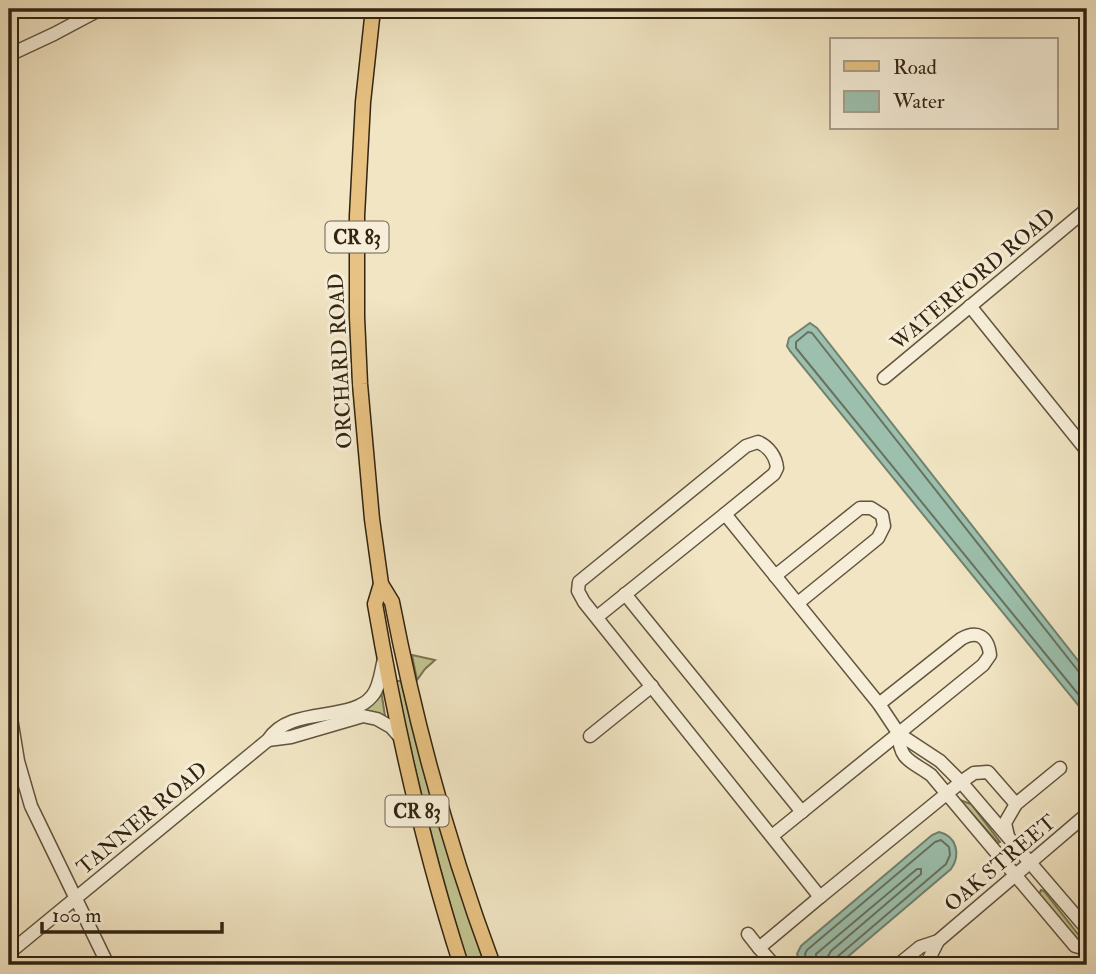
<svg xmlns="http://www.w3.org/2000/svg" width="1096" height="974" viewBox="0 0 1096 974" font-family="'IM FELL Double Pica',serif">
<rect width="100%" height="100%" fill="#f1e5c3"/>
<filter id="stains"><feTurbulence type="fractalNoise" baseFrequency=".00286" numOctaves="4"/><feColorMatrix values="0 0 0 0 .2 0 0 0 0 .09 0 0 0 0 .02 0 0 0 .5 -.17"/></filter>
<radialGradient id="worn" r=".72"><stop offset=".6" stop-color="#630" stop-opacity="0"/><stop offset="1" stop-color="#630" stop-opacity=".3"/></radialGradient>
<g fill="#c0c38f" stroke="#7a7450" stroke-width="2">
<path d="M412,655L435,660L425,669L417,680Z"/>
<path d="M396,681H401C423,778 452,871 485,965H470L466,958C438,866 415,775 396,681Z"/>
<path d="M381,690L385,716C360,708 303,726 278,737L295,725Z"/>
<path d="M960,800L971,804L1000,842L998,843Z"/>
<path d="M1041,890L1044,891L1085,943L1080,944L1039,894Z"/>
</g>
<g fill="#9cc0ad" stroke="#72826f" stroke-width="2">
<path d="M810,323L817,328L1087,672V716L790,351L787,346L789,338Z"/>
<path d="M939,832C957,836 961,855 951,869L838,965H802L797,954L801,946L932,835Z"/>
</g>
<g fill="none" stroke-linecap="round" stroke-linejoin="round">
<g stroke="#687260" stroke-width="2">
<path d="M1087,675L1079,672L812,333L808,332L796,342V348L1087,705"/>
<path d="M807,965L805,954L807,950L935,842L941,840L949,847L950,855L946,864L837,957L835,965"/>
<path d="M816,965V954L917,869H921V874L831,951L827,958L826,965"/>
</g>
<g stroke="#62543e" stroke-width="15">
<g id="minor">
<path d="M9,55L54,34L101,9"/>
<path d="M970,306L1087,451"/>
<path d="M884,378L1087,209"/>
<path d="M775,576L860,508H871L882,515L884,526L878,538L798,603"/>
<path d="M625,594L802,812"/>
<path d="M597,617L725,514"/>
<path d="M9,706L18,761L31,806L108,965"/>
<path d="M899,734C899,761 912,761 931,775L1075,946L1087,949"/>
<path d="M590,736L652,686"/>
<path d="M268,740L291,737L363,716L377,719L391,727L399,736"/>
<path d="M1016,804L988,772L974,773L961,782L820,897L584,602L578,591L579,582L746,446L758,442C769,447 776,457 777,468L774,474L725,514L879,704L899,734L940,761L961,782L1087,929"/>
<path d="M772,836L983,665L990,655C988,636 977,630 961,639L879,704"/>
<path d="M1008,836L1005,823L1016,804L1060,768"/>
<path d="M748,934L759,948"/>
<path d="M9,953L268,740C290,705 351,723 372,696C380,687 381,670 384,659"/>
<path d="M774,965L759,948L820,897"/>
<path d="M898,965L920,947L938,941L1087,814"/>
<path d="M926,965L938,941"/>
</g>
</g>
<g stroke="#332412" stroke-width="17">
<g id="major">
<path d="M373,9L363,102L357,216V317L360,384L372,519L381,584L392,602C416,726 449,847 493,965"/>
<path d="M381,584L375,604C396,727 423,847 461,965"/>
</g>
</g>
<use href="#minor" stroke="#f6eed8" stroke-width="12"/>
<use href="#major" stroke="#e8c282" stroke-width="14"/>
</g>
<g text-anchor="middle" stroke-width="6" stroke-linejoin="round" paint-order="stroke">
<g fill="#f6eed8" stroke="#6e614d" stroke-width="2">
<rect x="325.5" y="221.5" width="63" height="31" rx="5"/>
<rect x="385.5" y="795.5" width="63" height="31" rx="5"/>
</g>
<g font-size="19" font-weight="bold" fill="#332412">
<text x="357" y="244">CR 83</text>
<text x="417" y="818">CR 83</text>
</g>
<g font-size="21" fill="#332412" stroke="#f6eed8">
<text transform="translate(973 279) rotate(-40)" y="7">WATERFORD ROAD</text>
<text transform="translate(340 361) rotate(-93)" y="7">ORCHARD ROAD</text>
<text transform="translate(142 818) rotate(-40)" y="7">TANNER ROAD</text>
<text transform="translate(1000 863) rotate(-40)" y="7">OAK STREET</text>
</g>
</g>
<rect width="1096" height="974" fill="none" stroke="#f1e5c3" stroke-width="35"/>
<rect x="10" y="10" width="1075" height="953" fill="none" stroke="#332412" stroke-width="3.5"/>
<rect x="18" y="18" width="1061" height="939" fill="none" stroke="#332412" stroke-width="2"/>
<rect x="830" y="38" width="228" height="91" fill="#f6eed8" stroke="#a89d89" stroke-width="2"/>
<rect x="844" y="61" width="35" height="10" fill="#e8c282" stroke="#a89d89" stroke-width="2"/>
<text x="893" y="74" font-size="21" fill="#332412">Road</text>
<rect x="844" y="91" width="35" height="21" fill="#9cc0ad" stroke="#a89d89" stroke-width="2"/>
<text x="893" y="108" font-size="21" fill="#332412">Water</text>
<path d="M42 922v10h180v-10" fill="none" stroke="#332412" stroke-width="3.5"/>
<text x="52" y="922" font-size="21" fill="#332412" stroke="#f6eed8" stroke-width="5" paint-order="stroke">100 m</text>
<rect width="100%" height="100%" filter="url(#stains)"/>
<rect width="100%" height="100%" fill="url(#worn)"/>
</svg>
